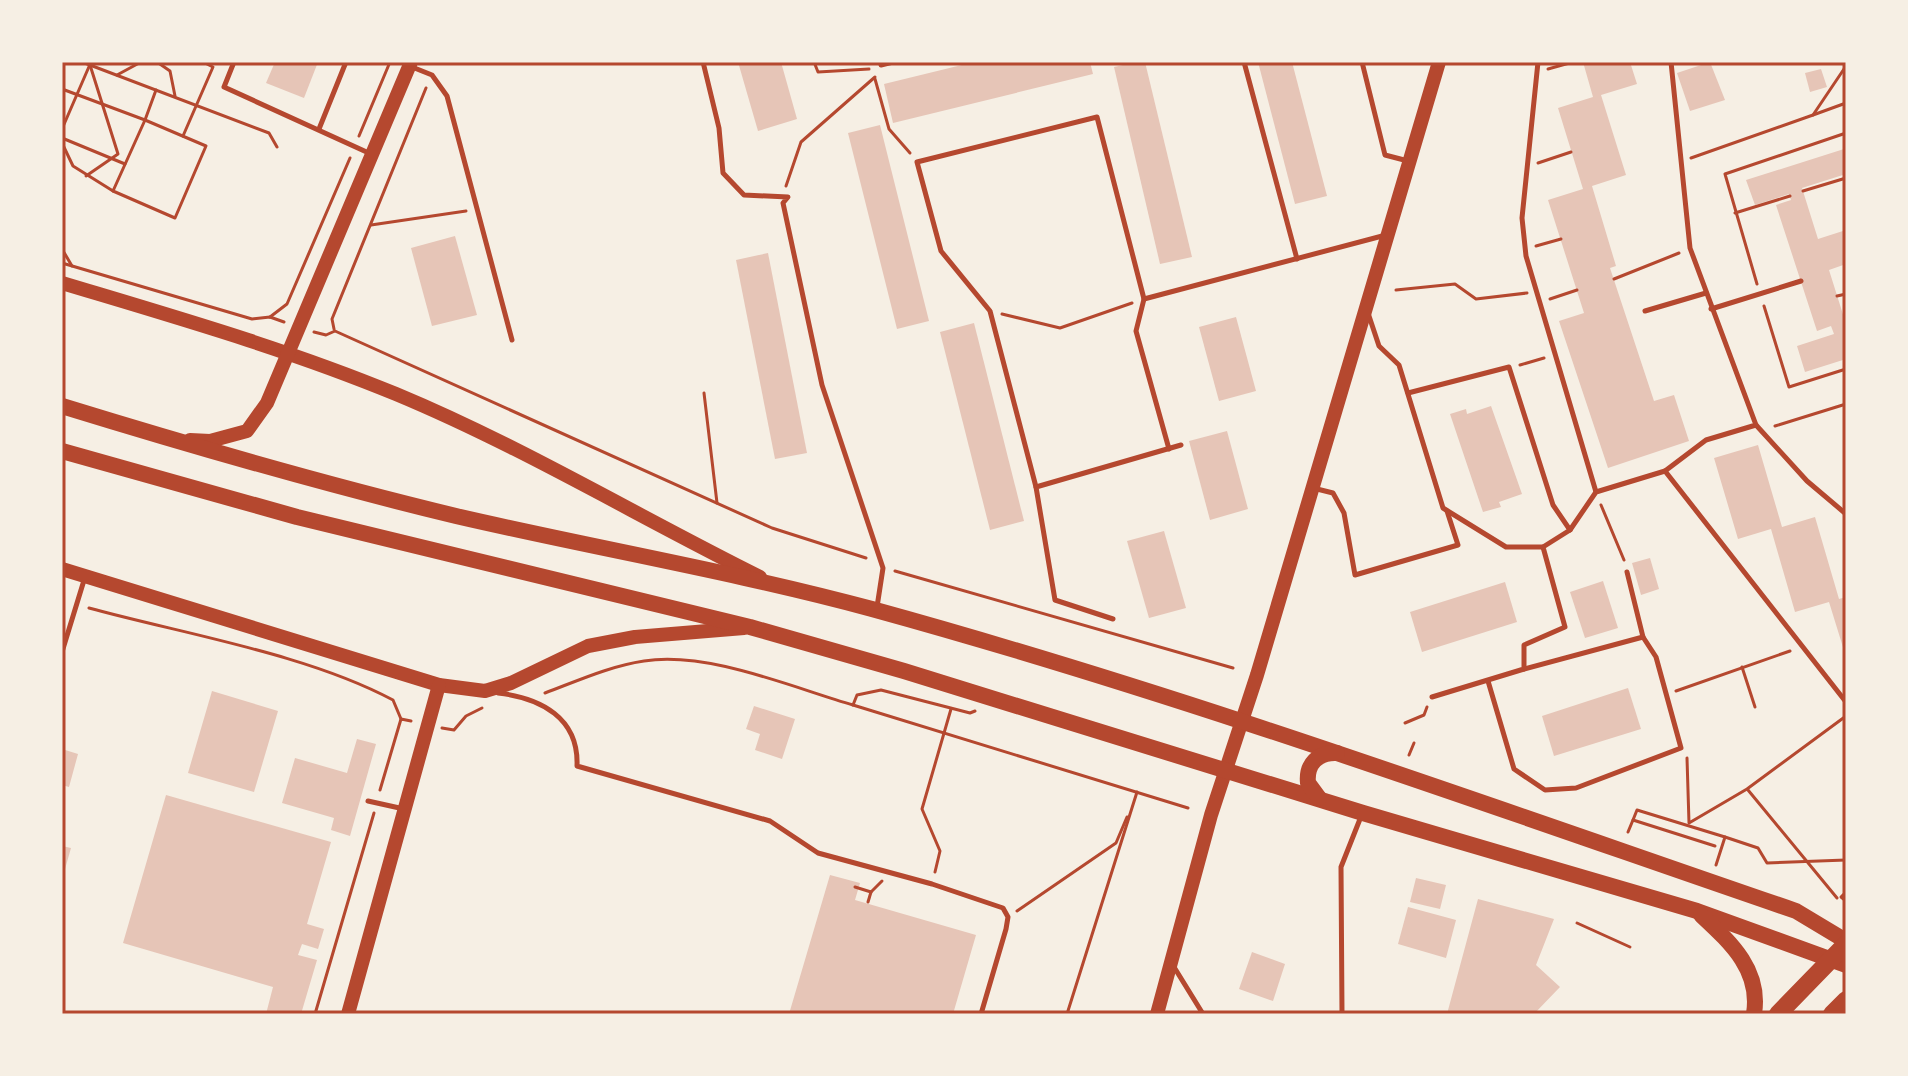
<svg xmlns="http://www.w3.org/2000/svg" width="1908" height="1076" viewBox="0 0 1908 1076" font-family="Merriweather,serif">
<rect width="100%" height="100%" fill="#f6efe4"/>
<g fill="#e6c5b7">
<path d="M275,62H318L304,98L266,83Z"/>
<path d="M738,62H781L797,119L758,131Z"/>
<path d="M974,62H1090L1093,74L893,123L884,84Z"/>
<path d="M1136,62H1145L1192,257L1160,264L1114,67Z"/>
<path d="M1258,62H1292L1327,196L1295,204Z"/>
<path d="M1583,62H1630L1637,84L1601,95L1626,175L1592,186L1616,266L1610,268L1654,401L1674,395L1689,441L1608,468L1559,321L1584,313L1548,200L1583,189L1558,108L1593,97Z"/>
<path d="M1710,62L1725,100L1690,111L1677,73Z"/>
<path d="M1821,69L1827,87L1810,92L1805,73Z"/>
<path d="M880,125L929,321L897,329L848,133Z"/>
<path d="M1844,149L1846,174L1802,188L1818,239L1846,230V264L1829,270L1846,324V359L1805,372L1797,346L1834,334L1831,326L1817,331L1776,205L1791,200L1789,194L1755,205L1746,180Z"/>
<path d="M455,236L477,315L432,326L411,248Z"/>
<path d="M768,253L807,453L775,459L736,260Z"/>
<path d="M1236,317L1256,391L1219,401L1199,327Z"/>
<path d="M974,323L1024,521L990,530L940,332Z"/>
<path d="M1491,406L1522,494L1499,502L1501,507L1483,512L1450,414L1466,409L1467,414Z"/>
<path d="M1227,431L1248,509L1210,520L1189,441Z"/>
<path d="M1758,445L1782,527L1815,517L1839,599L1846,597V657L1829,602L1795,612L1771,529L1738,539L1714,458Z"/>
<path d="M1164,531L1186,608L1149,618L1127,541Z"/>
<path d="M1650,558L1659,589L1641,595L1632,563Z"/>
<path d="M1603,581L1618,628L1585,638L1570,592Z"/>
<path d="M1505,582L1517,622L1422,652L1410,612Z"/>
<path d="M1628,688L1641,729L1554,756L1542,716Z"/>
<path d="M212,691L278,711L254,792L188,773Z"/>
<path d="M754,706L795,719L782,759L755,750L760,734L746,729Z"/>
<path d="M357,739L376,744L350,836L331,830L334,818L282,803L295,758L347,773Z"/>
<path d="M62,749L78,754L69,787L62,785Z"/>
<path d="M166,795L331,842L307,924L324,929L318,949L302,944L298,955L317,960L301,1014H266L273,987L123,943Z"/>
<path d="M62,846L71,848L63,876H62Z"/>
<path d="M830,875L860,883L855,900L976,935L953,1014H789Z"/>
<path d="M1416,878L1446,885L1440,909L1410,902Z"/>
<path d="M1478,899L1554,919L1536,965L1560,987L1534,1014H1447Z"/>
<path d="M1408,907L1456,920L1446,958L1398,944Z"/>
<path d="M1252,952L1285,964L1273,1001L1239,989Z"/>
</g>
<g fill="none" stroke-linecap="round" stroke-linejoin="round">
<g stroke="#b5482f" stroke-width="3">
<path d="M82,62L269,133L277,147"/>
<path d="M157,62L170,71L175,96"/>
<path d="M814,62L818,72L869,69"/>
<path d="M1548,69L1573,62"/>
<path d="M117,75L141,62"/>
<path d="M875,79L889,129L910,153"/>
<path d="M62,89L145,120L113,191L73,166L62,143"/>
<path d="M1813,115L1846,103"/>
<path d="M62,129L91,62"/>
<path d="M183,136L213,67L203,62"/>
<path d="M359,136L390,62"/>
<path d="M62,138L125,164"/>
<path d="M1691,158L1813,115L1846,66"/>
<path d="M1538,163L1571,152"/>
<path d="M86,176L118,154L90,65"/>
<path d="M786,186L801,142L875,77"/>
<path d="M113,191L175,218L206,146L145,120L156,90"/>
<path d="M1803,191L1846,178"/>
<path d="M1735,213L1790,196"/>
<path d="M371,225L466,211"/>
<path d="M1536,246L1561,239"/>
<path d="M62,249L72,266"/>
<path d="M62,263L252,319L270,317L284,322"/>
<path d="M1614,279L1679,253"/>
<path d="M1757,284L1725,174L1846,133"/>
<path d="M1396,290L1455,284L1476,299L1527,293"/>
<path d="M1837,296L1846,294"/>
<path d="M1550,299L1577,290"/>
<path d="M1764,306L1789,387L1846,369"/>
<path d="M1002,314L1060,328L1132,303"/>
<path d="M270,317L287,304L350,158"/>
<path d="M334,329L332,319L426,88"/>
<path d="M314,332L326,335L335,331L772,528L866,558"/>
<path d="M1520,365L1544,358"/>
<path d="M704,393L717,503"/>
<path d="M1775,426L1846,404"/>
<path d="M1601,505L1624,560"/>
<path d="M895,571L1233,668"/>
<path d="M89,608C184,634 307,654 393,700L401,719"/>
<path d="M1742,667L1755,707"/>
<path d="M1676,691L1790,651"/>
<path d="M545,693C577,681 610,666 644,661C708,651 791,687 853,705"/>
<path d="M975,711L970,713L881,690L857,695L853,705L1188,808"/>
<path d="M1405,723L1424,715L1427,707"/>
<path d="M442,728L454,730L466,716L482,708"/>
<path d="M1409,755L1414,743"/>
<path d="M1687,758L1689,823L1747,789L1846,716"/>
<path d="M380,790L401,719L411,721"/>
<path d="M1748,790L1837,898"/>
<path d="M1633,820L1637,810L1725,837L1716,865"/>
<path d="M1628,832L1633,820L1715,846"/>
<path d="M1725,837L1758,848L1767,863L1846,860"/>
<path d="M935,872L940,851L922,809L951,709"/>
<path d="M855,887L871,892L882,881"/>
<path d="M1846,892L1841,897L1846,901"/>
<path d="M868,902L871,892"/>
<path d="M1017,911L1116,843L1127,817"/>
<path d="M1577,923L1630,947"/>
<path d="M315,1014L374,813"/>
<path d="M1067,1014L1137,792"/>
</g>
<g stroke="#b5482f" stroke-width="5">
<path d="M234,62L224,87L371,154"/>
<path d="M703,62L719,128L723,173L744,195L788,197L783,203L822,385L883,568L877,607"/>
<path d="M1244,62L1297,259"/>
<path d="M1362,62L1385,155L1408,161"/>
<path d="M1538,62L1522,218L1526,256L1596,492"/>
<path d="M881,65L893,62"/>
<path d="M412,67L432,75L447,96L512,340"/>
<path d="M319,129L346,62"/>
<path d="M1144,299L1386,235"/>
<path d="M1711,309L1801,281"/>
<path d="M1645,311L1706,293"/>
<path d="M1368,313L1379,346L1399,365L1443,508L1506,547H1543"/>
<path d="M1408,393L1509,367L1553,505L1570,530"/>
<path d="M1756,425L1807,481L1846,514"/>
<path d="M1665,471L1706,440L1756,425L1690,248L1671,62"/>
<path d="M1036,487L990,311L941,251L917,162L1097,117L1144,299L1136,331L1169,449"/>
<path d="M1313,488L1333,493L1344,513L1355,575L1458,545L1447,511"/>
<path d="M1627,572L1643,637"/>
<path d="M1113,619L1055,600L1036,487L1181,445"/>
<path d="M62,652L85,577"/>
<path d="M1488,681L1514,769L1545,790L1576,788L1681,748L1656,657L1643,637L1524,669"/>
<path d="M498,693C541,698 579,718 577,766L770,821L818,853L932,884L1003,908L1008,917L1006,929L981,1014"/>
<path d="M1432,697L1524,669V645L1565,627L1543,547L1570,530L1596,492L1665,471L1846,702"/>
<path d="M368,801L404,809"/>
<path d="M1174,967L1203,1014"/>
<path d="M1342,1014L1341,867L1362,814"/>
</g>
<g stroke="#b5482f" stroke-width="14">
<path d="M62,283C175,317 287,349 396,394C521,446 639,517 760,577"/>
<path d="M190,440L210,441L247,431L267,403L411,62"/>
<path d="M62,569L439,685L485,691L511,683L588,646L635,637L744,628"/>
<path d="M348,1014L439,685"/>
<path d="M1157,1014L1211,815L1257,675L1439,62"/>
</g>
<g stroke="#b5482f" stroke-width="16">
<path d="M62,406C192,446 323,484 456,516C594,548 735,572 872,609C1185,695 1490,806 1796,911L1846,941"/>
<path d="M62,451L297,517L750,627L904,671L1363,813L1697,911L1846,965"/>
<path d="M1319,798L1308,783C1306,764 1318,752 1337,753"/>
<path d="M1701,915C1731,943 1761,970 1754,1014"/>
</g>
<g stroke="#b5482f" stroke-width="18">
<path d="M1778,1014L1846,944"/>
<path d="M1832,1014L1846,1000"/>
</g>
</g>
<rect width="1908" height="1076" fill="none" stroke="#f6efe4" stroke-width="128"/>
<rect x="64" y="64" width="1780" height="948" fill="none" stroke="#b5482f" stroke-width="3"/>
</svg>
